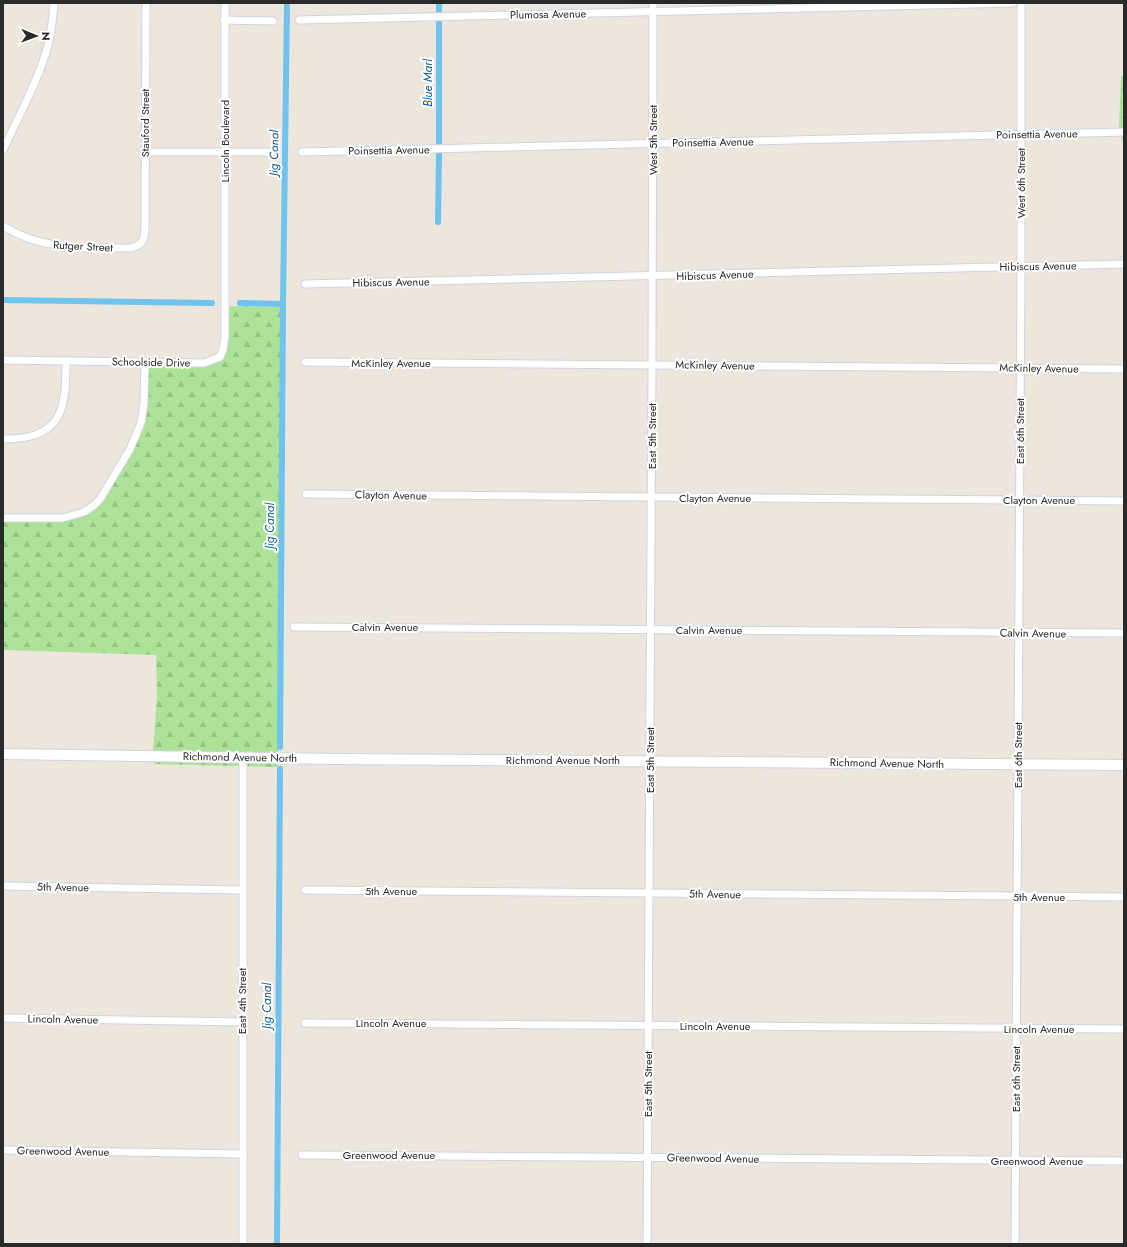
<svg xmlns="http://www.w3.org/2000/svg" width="1127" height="1247" viewBox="0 0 1127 1247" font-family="Jost,sans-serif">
<defs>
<pattern id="forest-firs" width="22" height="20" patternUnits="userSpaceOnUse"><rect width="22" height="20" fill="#ace398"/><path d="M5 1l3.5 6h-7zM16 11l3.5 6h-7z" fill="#94c383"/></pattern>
<pattern id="wetland-marsh" width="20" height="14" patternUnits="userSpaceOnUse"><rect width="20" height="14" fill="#ace398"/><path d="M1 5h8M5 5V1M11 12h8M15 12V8" fill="none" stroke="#94c383"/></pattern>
</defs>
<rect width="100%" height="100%" fill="#ece6dc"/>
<g fill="url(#forest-firs)">
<path d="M227,306L285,307L278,755L153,753L157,696L156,655L3,650V521L53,522L77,518L98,507L124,466L136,445L148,365L217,362C220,361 223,359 225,356C229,347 227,317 227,306Z"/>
<path d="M154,759L278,761V767L154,764Z"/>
</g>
<path fill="url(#wetland-marsh)" d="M1121,76H1124V144L1119,129Z"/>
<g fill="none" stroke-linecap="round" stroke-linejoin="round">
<g stroke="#6fc3ee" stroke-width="6">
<path d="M439,12V3"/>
<path d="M439,143V22"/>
<path d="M438,222L439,154"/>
<path d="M3,300L212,303"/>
<path d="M240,303L283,304L280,747"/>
<path d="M283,304L287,3"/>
<path d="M277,1244L280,769"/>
</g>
<g stroke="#d1d3e3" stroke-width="9">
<g id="street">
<path d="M224,20L273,21"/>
<path d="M299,20L1013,3"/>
<path d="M3,150C18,118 37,83 47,49C51,34 53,18 54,3"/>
<path d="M145,152H272"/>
<path d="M302,152L1124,132"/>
<path d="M3,226C43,251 86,248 131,248C143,245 145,239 145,227L146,3"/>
<path d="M305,284L1124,264"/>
<path d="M3,360L204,363L220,357L223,349L225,337V3"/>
<path d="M305,362L1124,369"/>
<path d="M3,439C62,440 66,410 66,361"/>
<path d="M306,494L1124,501"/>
<path d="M3,518H63L84,512L93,506L100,499L130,449L141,423L144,403L145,362"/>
<path d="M294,627L1124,633"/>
<path d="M3,886L242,890"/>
<path d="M305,890L1124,897"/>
<path d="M3,1018L242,1022"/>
<path d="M305,1023L1124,1029"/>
<path d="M3,1150L243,1154"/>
<path d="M302,1155L1124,1161"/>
<path d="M243,1244V758"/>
<path d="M647,1244L652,365L653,3"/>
<path d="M1015,1244L1021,266V3"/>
</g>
</g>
<g stroke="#d1d3e3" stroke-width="12">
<path id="secondary" d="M3,754L335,759L1124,765"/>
</g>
<use href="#street" stroke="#fff" stroke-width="7"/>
<use href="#secondary" stroke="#fff" stroke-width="10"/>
</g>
<g text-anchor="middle" stroke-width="4" stroke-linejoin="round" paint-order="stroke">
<g font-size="11" fill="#2a2a2a" stroke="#fff">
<text transform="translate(548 14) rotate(-1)" y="4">Plumosa Avenue</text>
<text transform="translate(145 123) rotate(-90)" y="4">Stauford Street</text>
<text transform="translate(1037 134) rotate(-1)" y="4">Poinsettia Avenue</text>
<text transform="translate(653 140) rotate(-90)" y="4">West 5th Street</text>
<text transform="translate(225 141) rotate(-90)" y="4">Lincoln Boulevard</text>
<text transform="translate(713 142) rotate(-1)" y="4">Poinsettia Avenue</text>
<text transform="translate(389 150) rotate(-1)" y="4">Poinsettia Avenue</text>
<text transform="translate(1021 183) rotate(-90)" y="4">West 6th Street</text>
<text transform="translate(83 246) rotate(3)" y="4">Rutger Street</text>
<text transform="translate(1038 266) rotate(-1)" y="4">Hibiscus Avenue</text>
<text transform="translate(715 275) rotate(-2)" y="4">Hibiscus Avenue</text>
<text transform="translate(391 282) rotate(-1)" y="4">Hibiscus Avenue</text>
<text transform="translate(151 362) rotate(1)" y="4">Schoolside Drive</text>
<text x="391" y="367">McKinley Avenue</text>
<text transform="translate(715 365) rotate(1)" y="4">McKinley Avenue</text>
<text transform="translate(1039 368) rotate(1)" y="4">McKinley Avenue</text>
<text transform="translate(1020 431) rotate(-90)" y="4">East 6th Street</text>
<text transform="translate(652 436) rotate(-90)" y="4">East 5th Street</text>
<text transform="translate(391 495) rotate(1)" y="4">Clayton Avenue</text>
<text x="715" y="502">Clayton Avenue</text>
<text x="1039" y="504">Clayton Avenue</text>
<text x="385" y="631">Calvin Avenue</text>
<text x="709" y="634">Calvin Avenue</text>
<text transform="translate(1033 633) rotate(1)" y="4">Calvin Avenue</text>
<text transform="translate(1018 755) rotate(-90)" y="4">East 6th Street</text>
<text transform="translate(240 757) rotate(1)" y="4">Richmond Avenue North</text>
<text x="563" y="764">Richmond Avenue North</text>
<text transform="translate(650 760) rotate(-90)" y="4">East 5th Street</text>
<text transform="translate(887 763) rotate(1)" y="4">Richmond Avenue North</text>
<text transform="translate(63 887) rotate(1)" y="4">5th Avenue</text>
<text x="391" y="895">5th Avenue</text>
<text transform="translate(715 894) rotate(1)" y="4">5th Avenue</text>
<text x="1039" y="901">5th Avenue</text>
<text transform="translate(242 1001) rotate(-90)" y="4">East 4th Street</text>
<text transform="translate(63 1019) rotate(1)" y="4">Lincoln Avenue</text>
<text x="391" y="1027">Lincoln Avenue</text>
<text x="715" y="1030">Lincoln Avenue</text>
<text x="1039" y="1033">Lincoln Avenue</text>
<text transform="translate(1016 1079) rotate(-90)" y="4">East 6th Street</text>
<text transform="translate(648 1084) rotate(-90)" y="4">East 5th Street</text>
<text transform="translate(63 1151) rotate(1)" y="4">Greenwood Avenue</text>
<text x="389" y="1159">Greenwood Avenue</text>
<text transform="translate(713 1158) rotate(1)" y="4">Greenwood Avenue</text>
<text x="1037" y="1165">Greenwood Avenue</text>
</g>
<g font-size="12" font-style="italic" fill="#0e609a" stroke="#fff">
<text transform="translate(428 83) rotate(-90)" y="4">Blue Marl</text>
<text transform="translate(274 153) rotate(-89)" y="4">Jig Canal</text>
<text transform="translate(270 526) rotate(-90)" y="4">Jig Canal</text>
<text transform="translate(267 1006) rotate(-90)" y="4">Jig Canal</text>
</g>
</g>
<rect width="1127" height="1247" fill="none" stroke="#2a2a2a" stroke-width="8"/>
<g transform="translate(36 36) rotate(91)" stroke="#ffffff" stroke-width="3" paint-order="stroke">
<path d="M0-3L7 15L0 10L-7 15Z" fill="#2a2a2a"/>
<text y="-6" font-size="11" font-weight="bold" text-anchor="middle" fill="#2a2a2a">N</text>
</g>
</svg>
